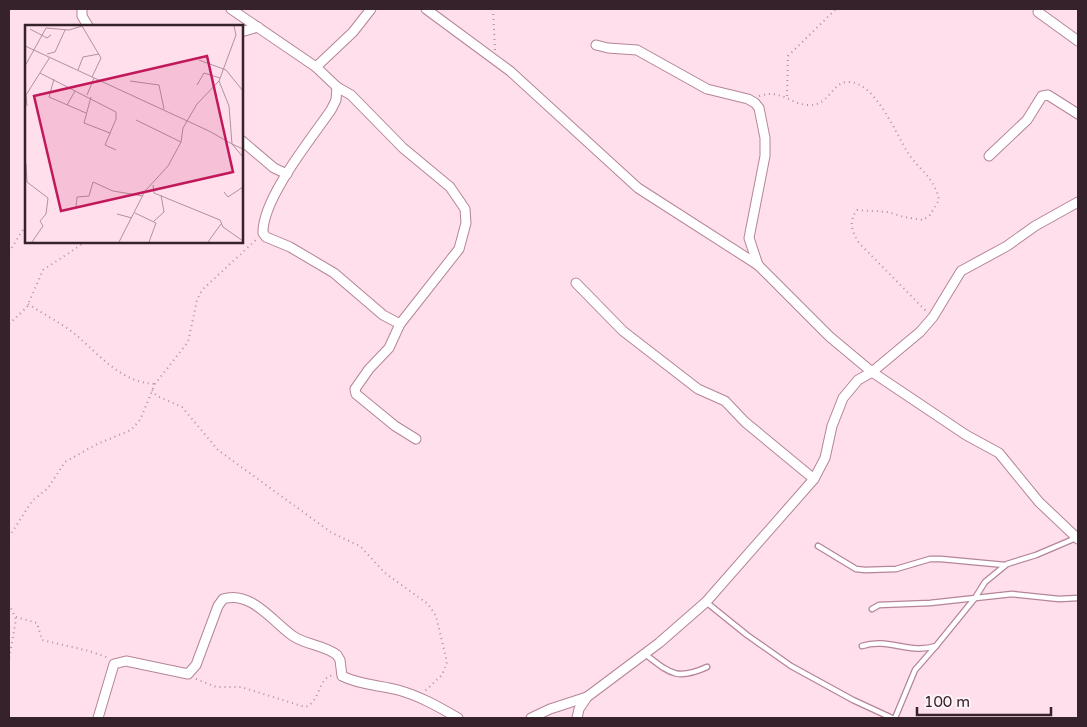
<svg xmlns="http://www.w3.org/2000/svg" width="1087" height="727" viewBox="0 0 1087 727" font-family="'Varela Round',sans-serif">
<rect width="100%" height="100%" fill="#ffdfec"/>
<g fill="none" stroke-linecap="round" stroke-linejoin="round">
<g stroke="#b58499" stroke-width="7">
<g id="service">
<path d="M818,546L856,569L865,570L896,569L930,559H941L1005,565"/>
<path d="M706,602L747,635L791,666L853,700L892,718"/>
<path d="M872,609L879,605L930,603L1012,594L1059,599L1078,598"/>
<path d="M862,646C888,637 910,655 936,646L975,598L985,582L1007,564L1036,555L1076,538"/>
<path d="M645,654C670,673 676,681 707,667"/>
<path d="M895,718L915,670L936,646"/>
</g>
</g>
<g stroke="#b58499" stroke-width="11">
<g id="minor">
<path d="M82,9V16L88,26"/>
<path d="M231,9L316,67L337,87L351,95L403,148L450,187L465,209L466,223L459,249L400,324L389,348L369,369L355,389L356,394L395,426L416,439"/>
<path d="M426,9L510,71L638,188L758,265L830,337L872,372L966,435L999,453L1039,502L1078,539"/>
<path d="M1038,12L1078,41"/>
<path d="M241,32L258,27"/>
<path d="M596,45L608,48L637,50L707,89L748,99L755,103L759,108L765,138V156L749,238L758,265"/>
<path d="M316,67L353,32L371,9"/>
<path d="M337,87L336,100L331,110C311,139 262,199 263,233L266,237L290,247L334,273L383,315L400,324"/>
<path d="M241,140L274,168L287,174"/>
<path d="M989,156L1027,120L1042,96L1048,95L1078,114"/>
<path d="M576,283L623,331L698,389L725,401L745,422L814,479"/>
<path d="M98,718L114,664L126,661L188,674L196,665L218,606L223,599C251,590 273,622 293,636C306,645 324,645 337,655L340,660L342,676C360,685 379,685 398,690C420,696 439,707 458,718"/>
<path d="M531,718L550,709L587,697L659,643L706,602L814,479L825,458L832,426L843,398L858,380L872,372L920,332L933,317L961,271L1007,246L1035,226L1078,202"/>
<path d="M577,718L579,709L587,697"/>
</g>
</g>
<g stroke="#ae939e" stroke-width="2" stroke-dasharray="1 4" stroke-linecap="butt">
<path d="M493,9L495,50"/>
<path d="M759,96C782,89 788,103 807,105C830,107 831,82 848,82C875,81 896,134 908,153C919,170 935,178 939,200L930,215L923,220L904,217L888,212L857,210C848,222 852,232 859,243L927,312"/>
<path d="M787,96L788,56L836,9"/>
<path d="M9,252L26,225"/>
<path d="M28,304C42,313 57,321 71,331C98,352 118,382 155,384"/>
<path d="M9,324L27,307L43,270L87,241"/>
<path d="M152,390L157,396L182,407L218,450L332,533L360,546L385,573L428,604L436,616L447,662L442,675L425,691"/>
<path d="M9,537L32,501L48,488L65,462L97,444L131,430L140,420L155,384L188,342L197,300L202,290L258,238"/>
<path d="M9,604L16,619L9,660"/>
<path d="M16,617L37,623L42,640L89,651L109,658"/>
<path d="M196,679L216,687H241L305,707C321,702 317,677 334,675"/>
</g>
<use href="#service" stroke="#fff" stroke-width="4.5"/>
<use href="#minor" stroke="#fff" stroke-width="9"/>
</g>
<g transform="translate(25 25)">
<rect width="218" height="218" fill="#ffdfec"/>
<path fill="none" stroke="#ae939e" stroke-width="1" d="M5,4L22,13L26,10M0,21L184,106L207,119L218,132M22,29L30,27L40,5M174,35L201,45L218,66M0,41L21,3L44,5L57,1L76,33L67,52M53,45L58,32L74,29M15,48L91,87V94L80,120L91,125M29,54L24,72L61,88M105,56L134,60L139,84M194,56L204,81L207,119L218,124M172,60L179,48L195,53M62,70L69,53M66,72L59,98L85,108M42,80L50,66M2,81L1,70L25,32M111,95L156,117M1,139L2,157L23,173L21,189L15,196L18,201L7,217M128,160L129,168L195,195L198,202L218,216M199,167L203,172L218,162M51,182L52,172L64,171L68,157L88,166L118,171M110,188L131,198L124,217M92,189L107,193M129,196L139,187L136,170M94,217L120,166L143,141L156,117L158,103L172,79L194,56L211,10L209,1M183,217L196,199"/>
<path fill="#c2185b" fill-opacity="0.15" stroke="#c2185b" stroke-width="2.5" d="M182,31L208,147L36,186L9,71Z"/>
<rect width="218" height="218" fill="none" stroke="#35222a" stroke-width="2.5"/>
</g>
<rect width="1087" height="727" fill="none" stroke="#35222a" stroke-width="20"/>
<path d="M917 707v8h134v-8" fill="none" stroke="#35222a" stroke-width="2.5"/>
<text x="924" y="707" font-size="15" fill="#35222a" stroke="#fef3f7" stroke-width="4" paint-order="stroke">100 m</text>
</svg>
